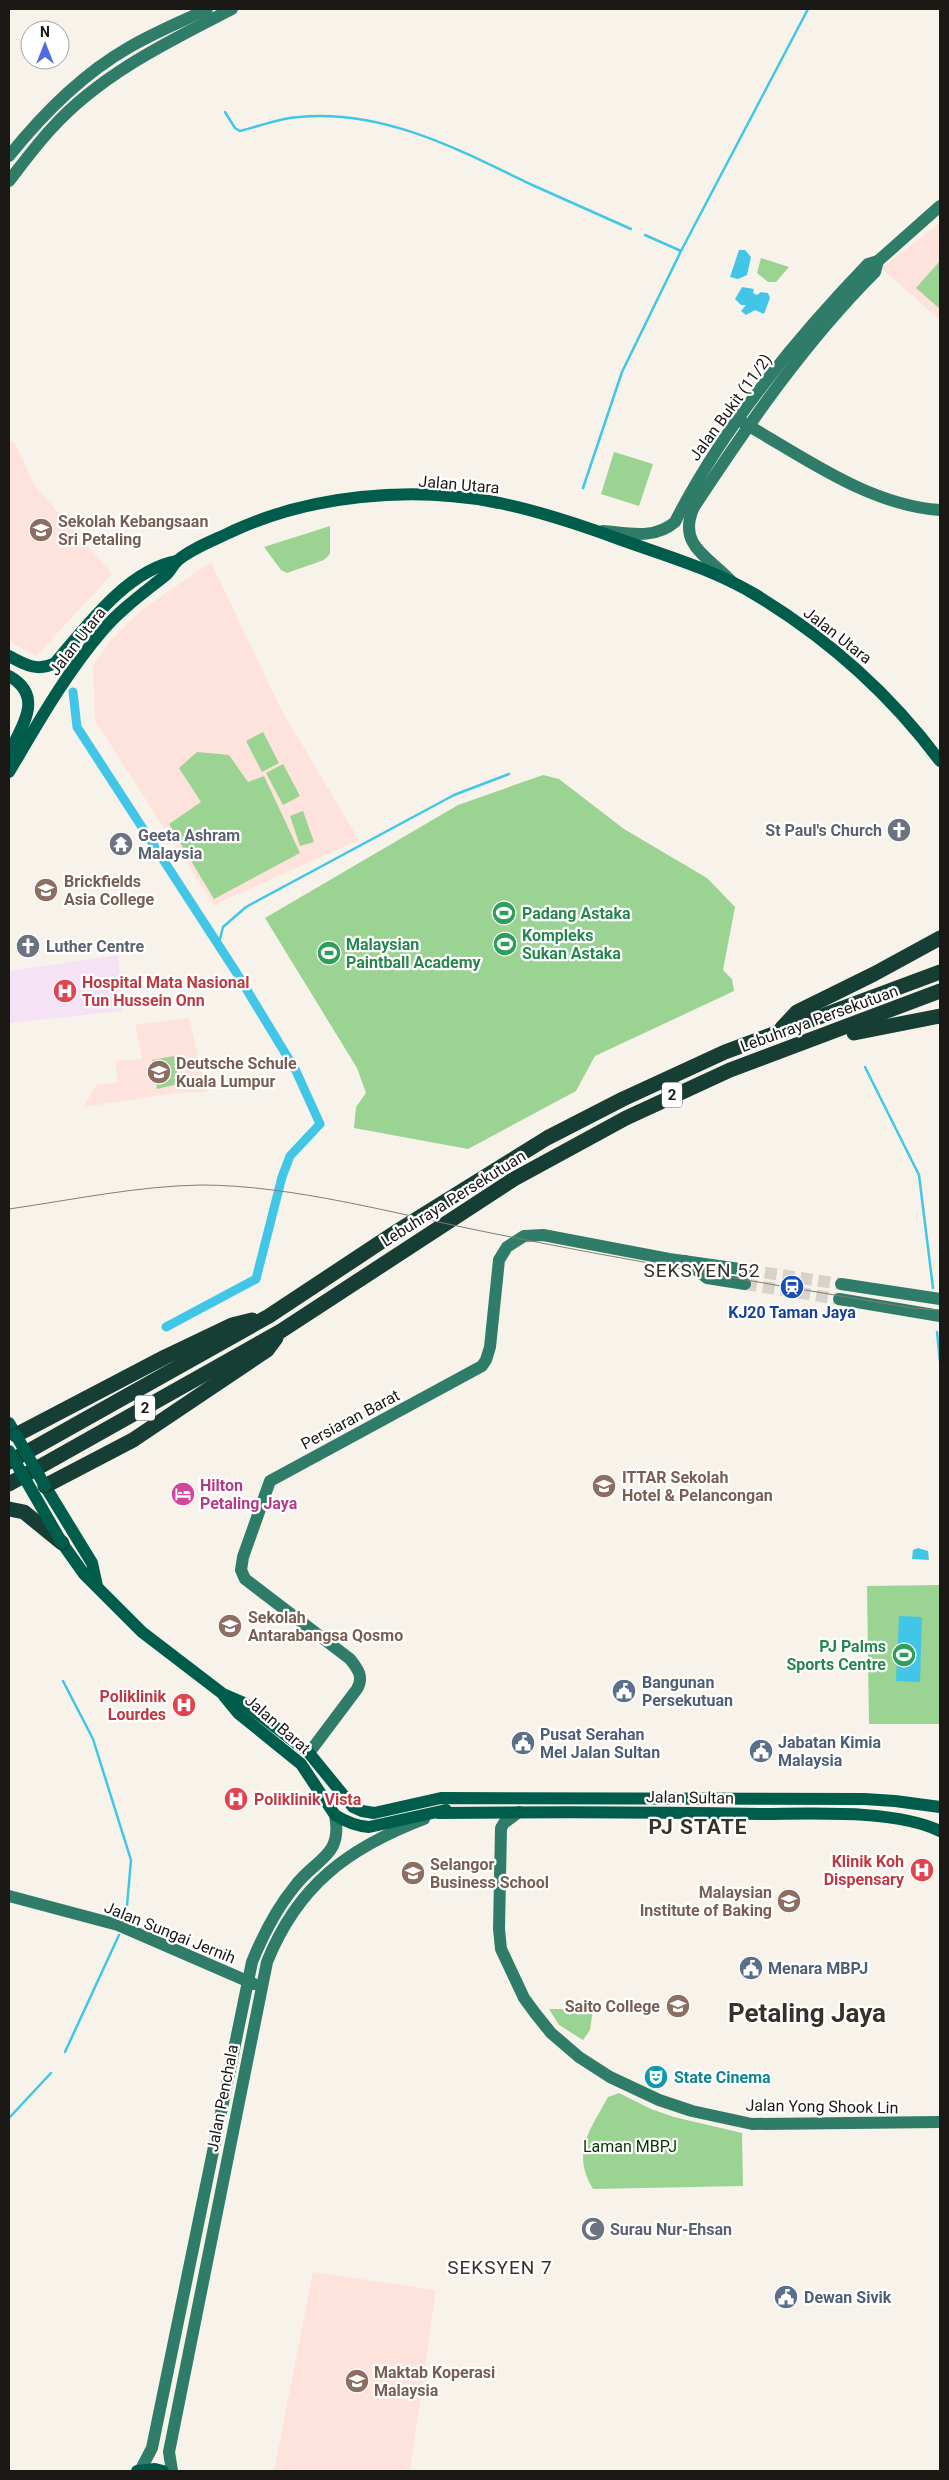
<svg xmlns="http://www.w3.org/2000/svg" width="949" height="2480" viewBox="0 0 949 2480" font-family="Roboto,sans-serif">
<rect width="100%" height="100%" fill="#f8f3ea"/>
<g fill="#fde3db">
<path d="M940,223V320L881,268Z"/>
<path d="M9,441L15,443L35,486L112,574L36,656L9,641Z"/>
<path d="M211,562L281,709L359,840L214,905L95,721L93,666L109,642L140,611Z"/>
<path d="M189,1018L207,1092L176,1093L84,1107L96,1085L118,1082L115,1061L142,1059L135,1025Z"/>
<path d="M313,2272L436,2290L410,2471H274Z"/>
</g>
<path fill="#f5e3f5" d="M118,955L123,1011L9,1023V971Z"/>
<g fill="#9bd392">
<path d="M761,258L789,267L776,282H768L757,273Z"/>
<path d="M940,261V309L916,288Z"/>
<path d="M614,452L653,464L639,506L601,494Z"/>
<path d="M330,526V554L324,560L287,573L281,570L264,547Z"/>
<path d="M263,732L279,763L262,772L246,741Z"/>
<path d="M197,752L229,755L248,782L264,776L300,853L214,899L169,824L201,802L179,768Z"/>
<path d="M283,764L300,796L283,805L266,773Z"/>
<path d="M543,775L559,779L624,829L707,878L735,907L723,970L732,979L734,991L595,1056L576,1091L468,1149L354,1128L356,1107L366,1093L357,1068L265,918L458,805Z"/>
<path d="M303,811L314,842L300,846L290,816Z"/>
<path d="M174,1056L179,1084L157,1089L152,1060Z"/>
<path d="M940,1585V1724H869L867,1586Z"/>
<path d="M549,2009H593L590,2030L583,2040L559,2025Z"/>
<path d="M619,2093L651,2109L674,2117L742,2133L743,2186L593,2189C571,2153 590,2130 608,2097Z"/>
</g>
<g fill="#42c6e7">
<path d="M739,250H745L751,257L747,275L738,279L730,277Z"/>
<path d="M742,287L754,289L753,293L757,295L761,292L768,293L770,298L764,314L755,310L746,315L741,311L746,305H741L735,299Z"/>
<path d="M918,1548L928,1551L929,1560L912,1559L913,1550Z"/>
<path d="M899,1616L922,1617L920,1682L896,1681Z"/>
</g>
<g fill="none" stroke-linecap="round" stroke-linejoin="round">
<g stroke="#42c6e7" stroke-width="2.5">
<path d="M225,112L235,128L240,131C260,126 280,118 299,117C382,109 458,149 530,184C563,199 597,214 631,229"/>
<path d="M645,235L681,251"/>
<path d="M583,488L622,372L681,251L808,9"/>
<path d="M218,947L223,927L246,907L454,795L509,774"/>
<path d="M865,1067L919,1175L933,1288"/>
<path d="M937,1332L940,1361"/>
<path d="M63,1681L93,1739L131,1860L126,1917"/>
<path d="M65,2052L119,1935"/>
<path d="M9,2118L51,2073"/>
</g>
<path stroke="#42c6e7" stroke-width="9" d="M73,692L77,727L236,972L296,1071L320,1124L290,1156L282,1177L256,1279L166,1327"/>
<g stroke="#d7d2ca" stroke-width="12" stroke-dasharray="12 6" stroke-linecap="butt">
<path d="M747,1270L841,1284"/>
<path d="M745,1284L839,1299"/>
</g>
<g stroke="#2f7c69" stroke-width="12">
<path d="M9,156C42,115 81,75 128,48C153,33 181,22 207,9"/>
<path d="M9,181C23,163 37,144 52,128C101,74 168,42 232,9"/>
<path d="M742,422C804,457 868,505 940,510"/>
<path d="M603,531C628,533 654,540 675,522C723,427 794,341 868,264L878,261L940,206"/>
<path d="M732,582C710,557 676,546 694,507C748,425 805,342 875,272L878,261"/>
<path d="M685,1261L707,1278L745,1284"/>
<path d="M841,1284L940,1299"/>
<path d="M839,1299L940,1316"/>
<path d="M309,1753L357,1689C364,1677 358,1669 350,1659L245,1579L241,1570L243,1557L270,1481L482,1366L486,1360L490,1347L499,1260L507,1247L524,1236L543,1235L669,1259L747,1270"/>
<path d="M519,1812L504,1823L501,1828L499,1929L501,1949L524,1998L535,2013L551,2033L579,2057L610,2077L659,2100L692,2111L752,2124L940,2122"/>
<path d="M9,1896L118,1925L254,1984"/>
<path d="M141,2469L152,2448L252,1962C263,1935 276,1909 295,1886C316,1858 343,1857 335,1815"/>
<path d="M172,2471L169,2452L267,1962C298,1885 348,1848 424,1819"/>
</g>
<g stroke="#005d4b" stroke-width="12">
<path d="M9,656C25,665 38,672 55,663C86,627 127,570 177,561"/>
<path d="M9,676C45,696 22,726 9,753"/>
<path d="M9,772C38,723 66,673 103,630C122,608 145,592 167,574C171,570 173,565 177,561C192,548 215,540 233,531C311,495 409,486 494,502C537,510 578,524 619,539C666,556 713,569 756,595C827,638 890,694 940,761"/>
<path d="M9,1423L16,1435"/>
<path d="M45,1486L92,1563L97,1586"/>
<path d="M62,1543L84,1574L142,1632L223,1694L244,1703L309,1753L353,1807L362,1811L374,1813L441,1798L864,1799L895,1801L940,1807"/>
<path d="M224,1696L238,1713L301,1764L335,1815C346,1822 356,1826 369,1827L446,1810"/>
<path d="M438,1813C545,1812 653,1812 760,1814C812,1814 894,1809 940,1831"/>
<path d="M137,2471L155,2469L163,2471"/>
</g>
<g stroke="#163e34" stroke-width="15">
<path d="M782,1028L797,1012L874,974L940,938"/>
<path d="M854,1033L940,1016"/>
<path d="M16,1435L165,1357L232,1325L252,1320"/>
<path d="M9,1462L269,1316L399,1230L547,1138L623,1099L725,1052L940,972"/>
<path d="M9,1484L281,1331L514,1179L626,1118L730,1070L940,991"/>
<path d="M45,1486L133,1440L267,1350L276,1338"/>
<path d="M9,1509L24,1512L62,1543"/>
</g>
<path stroke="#817e78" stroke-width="1" d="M9,1209C72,1200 137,1186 201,1185C292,1185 396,1214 486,1232C628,1261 770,1284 912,1308L940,1310"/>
<g stroke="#005d4b" stroke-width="12">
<path d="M16,1435L45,1486"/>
<path d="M9,1451L62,1543"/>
</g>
</g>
<defs>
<g id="school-disc" transform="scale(1.25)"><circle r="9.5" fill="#8d6e63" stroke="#fff"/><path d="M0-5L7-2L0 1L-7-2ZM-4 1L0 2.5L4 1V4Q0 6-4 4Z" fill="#fff"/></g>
<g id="church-disc" transform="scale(1.25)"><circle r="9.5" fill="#6b7280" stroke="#fff"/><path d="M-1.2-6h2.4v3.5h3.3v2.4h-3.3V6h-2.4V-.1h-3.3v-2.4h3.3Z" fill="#fff"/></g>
<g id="temple-disc" transform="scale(1.25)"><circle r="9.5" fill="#6b7280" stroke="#fff"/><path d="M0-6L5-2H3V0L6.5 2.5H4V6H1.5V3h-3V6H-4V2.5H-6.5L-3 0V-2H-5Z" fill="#fff"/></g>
<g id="university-disc" transform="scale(1.25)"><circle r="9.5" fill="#8d6e63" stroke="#fff"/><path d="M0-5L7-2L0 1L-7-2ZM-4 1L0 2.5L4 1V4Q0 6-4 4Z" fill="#fff"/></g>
<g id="stadium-disc" transform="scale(1.25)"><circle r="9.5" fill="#2e9e5b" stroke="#fff"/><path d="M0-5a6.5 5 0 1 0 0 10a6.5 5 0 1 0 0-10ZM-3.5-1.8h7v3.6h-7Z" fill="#fff"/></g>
<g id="hospital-disc" transform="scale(1.25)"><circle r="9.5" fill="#e0444e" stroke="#fff"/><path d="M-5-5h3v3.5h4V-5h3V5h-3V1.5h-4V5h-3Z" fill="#fff"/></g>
<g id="station-disc" transform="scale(1.25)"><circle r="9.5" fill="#1a4fb4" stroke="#fff"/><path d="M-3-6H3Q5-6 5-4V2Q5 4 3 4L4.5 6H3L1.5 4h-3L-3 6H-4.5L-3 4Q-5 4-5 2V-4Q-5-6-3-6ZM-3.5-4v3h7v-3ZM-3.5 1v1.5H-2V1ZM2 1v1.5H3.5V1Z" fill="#fff"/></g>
<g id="hotel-disc" transform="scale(1.25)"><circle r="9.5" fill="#d1479c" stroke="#fff"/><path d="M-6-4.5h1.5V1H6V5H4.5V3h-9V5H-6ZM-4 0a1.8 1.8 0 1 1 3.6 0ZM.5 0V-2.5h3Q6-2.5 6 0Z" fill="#fff"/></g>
<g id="civic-disc" transform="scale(1.25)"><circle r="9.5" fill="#5c6f8a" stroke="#fff"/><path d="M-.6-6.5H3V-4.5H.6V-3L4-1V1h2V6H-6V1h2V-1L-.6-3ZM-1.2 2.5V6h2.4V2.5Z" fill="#fff"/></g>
<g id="theatre-disc" transform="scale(1.25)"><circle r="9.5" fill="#0f9aa8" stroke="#fff"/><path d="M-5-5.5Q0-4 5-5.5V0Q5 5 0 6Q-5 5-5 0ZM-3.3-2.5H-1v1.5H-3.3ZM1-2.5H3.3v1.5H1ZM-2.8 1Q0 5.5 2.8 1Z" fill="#fff"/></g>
<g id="mosque-disc" transform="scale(1.25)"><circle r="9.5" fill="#6b7280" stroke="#fff"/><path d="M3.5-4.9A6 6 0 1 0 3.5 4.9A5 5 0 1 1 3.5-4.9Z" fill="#fff"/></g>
</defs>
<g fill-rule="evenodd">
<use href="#school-disc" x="41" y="530"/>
<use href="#church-disc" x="899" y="830"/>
<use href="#temple-disc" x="121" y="844"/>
<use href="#university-disc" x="46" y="890"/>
<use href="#stadium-disc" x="504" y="913"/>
<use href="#stadium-disc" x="505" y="944"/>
<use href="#church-disc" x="28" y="946"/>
<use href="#stadium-disc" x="329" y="953"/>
<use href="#hospital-disc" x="65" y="991"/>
<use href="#school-disc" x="159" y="1072"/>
<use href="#station-disc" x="792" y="1287"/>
<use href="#university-disc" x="604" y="1486"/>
<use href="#hotel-disc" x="183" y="1494"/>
<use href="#university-disc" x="230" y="1626"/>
<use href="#stadium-disc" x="904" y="1655"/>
<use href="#civic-disc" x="624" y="1691"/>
<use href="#hospital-disc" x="184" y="1705"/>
<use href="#civic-disc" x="523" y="1743"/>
<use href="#civic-disc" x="761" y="1751"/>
<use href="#hospital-disc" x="236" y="1799"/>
<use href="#hospital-disc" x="922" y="1870"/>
<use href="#university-disc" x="413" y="1873"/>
<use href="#university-disc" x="789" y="1901"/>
<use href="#civic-disc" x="751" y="1968"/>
<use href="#university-disc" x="678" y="2006"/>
<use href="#theatre-disc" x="656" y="2077"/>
<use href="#mosque-disc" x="593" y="2229"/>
<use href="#civic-disc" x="786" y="2297"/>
<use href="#university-disc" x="357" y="2381"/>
</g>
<g text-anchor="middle" stroke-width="4.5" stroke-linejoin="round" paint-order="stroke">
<g fill="#fff" stroke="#5f5e5c" stroke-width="1">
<rect x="662" y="1082.5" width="20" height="25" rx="4"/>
<rect x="135" y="1395.5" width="20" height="25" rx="4"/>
</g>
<g font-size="15" font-weight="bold" fill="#1b1916">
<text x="672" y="1100">2</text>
<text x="145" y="1413">2</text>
</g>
<g font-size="16" fill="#1b1916" stroke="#fff">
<text transform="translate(730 407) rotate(-54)" y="6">Jalan Bukit (11/2)</text>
<text transform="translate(459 484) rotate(5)" y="6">Jalan Utara</text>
<text transform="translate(838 635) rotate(38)" y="6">Jalan Utara</text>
<text transform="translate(77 641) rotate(-52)" y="6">Jalan Utara</text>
<text transform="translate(819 1018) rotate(-20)" y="6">Lebuhraya Persekutuan</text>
<text transform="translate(453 1198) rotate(-32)" y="6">Lebuhraya Persekutuan</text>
<text transform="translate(350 1419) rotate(-28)" y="6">Persiaran Barat</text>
<text transform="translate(278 1724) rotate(41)" y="6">Jalan Barat</text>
<text transform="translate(690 1797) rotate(1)" y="6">Jalan Sultan</text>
<text transform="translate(170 1932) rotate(22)" y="6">Jalan Sungai Jernih</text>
<text transform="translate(222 2098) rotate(-79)" y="6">Jalan Penchala</text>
<text transform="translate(822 2106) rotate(1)" y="6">Jalan Yong Shook Lin</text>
</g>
<g font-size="16" font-weight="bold" fill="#785e54" stroke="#fff" text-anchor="start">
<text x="58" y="527">Sekolah Kebangsaan<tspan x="58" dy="18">Sri Petaling</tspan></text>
<text x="64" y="887">Brickfields<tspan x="64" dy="18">Asia College</tspan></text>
<text x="176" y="1069">Deutsche Schule<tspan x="176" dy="18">Kuala Lumpur</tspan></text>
<text x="622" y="1483">ITTAR Sekolah<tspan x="622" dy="18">Hotel &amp; Pelancongan</tspan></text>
<text x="248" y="1623">Sekolah<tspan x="248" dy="18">Antarabangsa Qosmo</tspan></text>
<text x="430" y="1870">Selangor<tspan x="430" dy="18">Business School</tspan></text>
<text x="772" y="1898" text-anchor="end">Malaysian<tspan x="772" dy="18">Institute of Baking</tspan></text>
<text x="660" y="2012" text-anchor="end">Saito College</text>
<text x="374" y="2378">Maktab Koperasi<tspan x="374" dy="18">Malaysia</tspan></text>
</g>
<g font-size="16" font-weight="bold" fill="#5b616d" stroke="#fff" text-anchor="start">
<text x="882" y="836" text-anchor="end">St Paul's Church</text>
<text x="138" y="841">Geeta Ashram<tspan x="138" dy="18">Malaysia</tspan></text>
<text x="46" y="952">Luther Centre</text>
<text x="610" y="2235">Surau Nur-Ehsan</text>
</g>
<g font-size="16" font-weight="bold" fill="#27864d" stroke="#fff" text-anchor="start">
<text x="522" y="919">Padang Astaka</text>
<text x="522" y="941">Kompleks<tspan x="522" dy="18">Sukan Astaka</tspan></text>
<text x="346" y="950">Malaysian<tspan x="346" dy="18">Paintball Academy</tspan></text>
<text x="886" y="1652" text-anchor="end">PJ Palms<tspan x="886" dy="18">Sports Centre</tspan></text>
</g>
<g font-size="16" font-weight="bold" fill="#be3a42" stroke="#fff" text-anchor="start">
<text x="82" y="988">Hospital Mata Nasional<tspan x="82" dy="18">Tun Hussein Onn</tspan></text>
<text x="166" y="1702" text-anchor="end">Poliklinik<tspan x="166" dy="18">Lourdes</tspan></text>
<text x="254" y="1805">Poliklinik Vista</text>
<text x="904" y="1867" text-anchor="end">Klinik Koh<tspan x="904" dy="18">Dispensary</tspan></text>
</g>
<g font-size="16" font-weight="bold" fill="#164399" stroke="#fff">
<text x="792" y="1318">KJ20 Taman Jaya</text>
</g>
<g font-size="16" font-weight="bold" fill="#b23c85" stroke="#fff" text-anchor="start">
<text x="200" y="1491">Hilton<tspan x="200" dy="18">Petaling Jaya</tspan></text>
</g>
<g font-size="16" font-weight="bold" fill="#4e5e75" stroke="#fff" text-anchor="start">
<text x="642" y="1688">Bangunan<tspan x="642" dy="18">Persekutuan</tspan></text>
<text x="540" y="1740">Pusat Serahan<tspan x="540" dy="18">Mel Jalan Sultan</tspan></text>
<text x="778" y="1748">Jabatan Kimia<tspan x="778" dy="18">Malaysia</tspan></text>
<text x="768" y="1974">Menara MBPJ</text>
<text x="804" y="2303">Dewan Sivik</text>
</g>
<g font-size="16" font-weight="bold" fill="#0d838f" stroke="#fff" text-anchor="start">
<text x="674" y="2083">State Cinema</text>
</g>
<g font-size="16" fill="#0a3503" stroke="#fff">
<text x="630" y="2152">Laman MBPJ</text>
</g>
<g font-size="19" letter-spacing="1" fill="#36322b" stroke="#fff">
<text x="702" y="1277">SEKSYEN 52</text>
<text x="500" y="2274">SEKSYEN 7</text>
</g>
<g font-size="21" font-weight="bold" letter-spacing="1" fill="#36322b" stroke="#fff">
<text x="698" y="1834">PJ STATE</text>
</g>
<g font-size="26" font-weight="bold" fill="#36322b" stroke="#fff">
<text x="807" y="2022">Petaling Jaya</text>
</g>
</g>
<rect width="949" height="2480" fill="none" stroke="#1b1916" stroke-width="20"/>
<g transform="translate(45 45)"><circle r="24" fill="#ffffff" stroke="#a4a3a2"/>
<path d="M0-4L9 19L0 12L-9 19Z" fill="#4f6ce1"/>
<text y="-8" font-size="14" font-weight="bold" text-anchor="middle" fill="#1b1916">N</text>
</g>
</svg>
